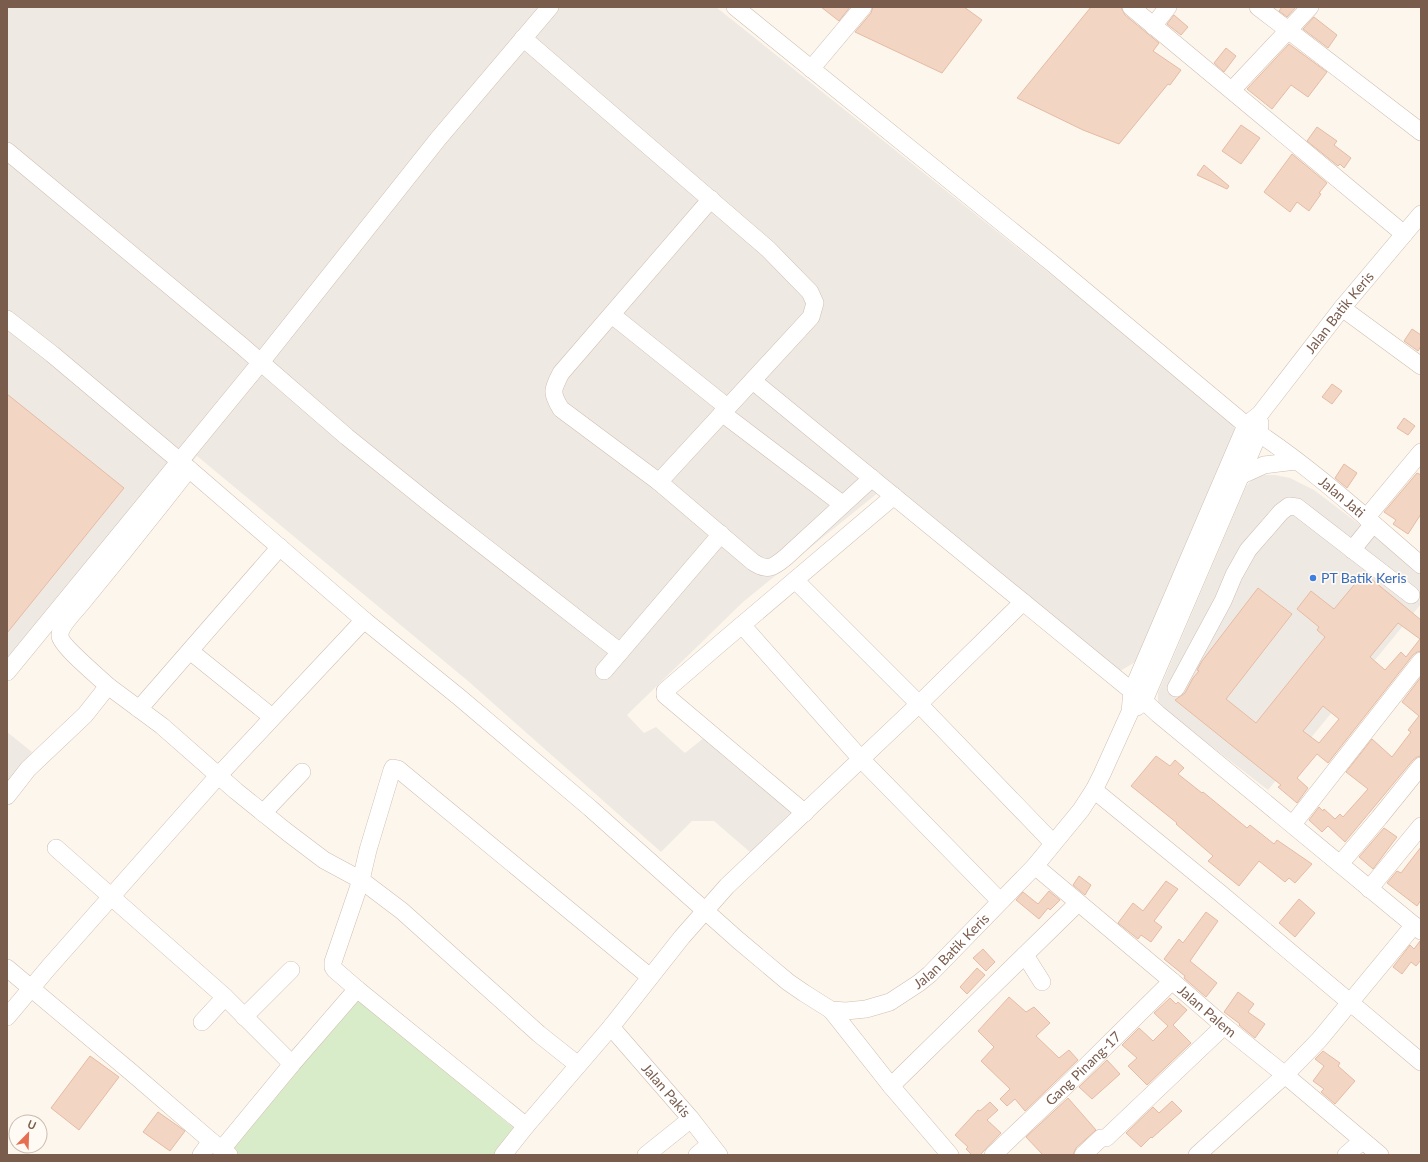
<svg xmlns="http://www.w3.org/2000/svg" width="1428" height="1162" viewBox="0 0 1428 1162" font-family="Lato,sans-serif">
<rect width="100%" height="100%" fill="#fdf6ec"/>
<g fill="#efe9e4">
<path d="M7,7H716L1233,420L1236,436L1137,661L1120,671L890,483L743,602L627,715L644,733L656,727L685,753L710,733L793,804L790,816L751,853L714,821H692L661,852L468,681L197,456L7,680Z"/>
<path d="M1262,475H1275L1290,478L1314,490L1380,540L1421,574V604L1268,790L1158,705V693L1241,498L1247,485L1254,478Z"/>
<path d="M7,732L32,752L7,783Z"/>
</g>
<path fill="#d8ecc9" d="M357,995L516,1130L496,1155H239L231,1149Z"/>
<g fill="#f3d5c3" stroke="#e6bba3" fill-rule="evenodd">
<path d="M821,7H850L839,21Z"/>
<path d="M873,7H964L982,20L942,73L855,32L871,13Z"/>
<path d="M1091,7H1121L1125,15L1159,43L1153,51L1181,70L1170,85L1168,84L1119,144L1083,130L1017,98Z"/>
<path d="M1282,7H1296L1287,17L1279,11Z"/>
<path d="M1174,15L1188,27L1181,35L1167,24Z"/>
<path d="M1314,17L1337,35L1328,48L1303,29Z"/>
<path d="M1289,44L1327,72L1308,97L1291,85L1272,109L1247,89Z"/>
<path d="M1226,48L1236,56L1224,72L1214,63Z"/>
<path d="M1241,125L1260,138L1241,164L1222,151Z"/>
<path d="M1317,127L1337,141L1334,145L1351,158L1344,168L1340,164L1338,166L1307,141Z"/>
<path d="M1292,154L1327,183L1319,193L1321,194L1309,211L1297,202L1290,212L1264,192Z"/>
<path d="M1204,165L1229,186L1227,189L1197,175Z"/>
<path d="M1412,329L1421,335V346L1418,351L1404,341Z"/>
<path d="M1332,384L1342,391L1332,404L1322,397Z"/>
<path d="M7,394L124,488L7,633Z"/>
<path d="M1404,418L1415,426L1408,435L1397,428Z"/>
<path d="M1344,464L1357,473L1347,488L1335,478Z"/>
<path d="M1417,473L1421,475V514L1408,534L1393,524L1396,520L1384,512Z"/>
<path d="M1364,573L1421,620V651L1417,652L1413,655L1328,763L1317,754L1297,778L1308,788L1297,803L1278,787L1281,785L1175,700L1185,693L1193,678L1199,671L1197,670L1202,661L1258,588L1292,614L1226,699L1256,723L1325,637L1317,630L1319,627L1297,609L1311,591L1334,609ZM1398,623L1420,639L1406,657L1401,652L1385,670L1370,657ZM1323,706L1339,719L1319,743L1303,731Z"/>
<path d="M1421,677V756L1417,757L1413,760L1345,842L1328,826L1322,832L1309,820L1319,807L1323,811L1324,809L1335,819L1340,814L1343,817L1368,789L1346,772L1372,739L1392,757L1411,732L1408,730L1419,716L1402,702Z"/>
<path d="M1156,756L1170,766L1175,760L1184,768L1178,774L1202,793L1203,792L1247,828L1250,825L1274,844L1277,840L1312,864L1295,883L1289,878L1285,882L1259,861L1239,886L1208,861L1213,856L1176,824L1177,823L1131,786Z"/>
<path d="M1384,828L1397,837L1373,869L1359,857Z"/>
<path d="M1421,847V900L1417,906L1387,883L1397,871L1401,873Z"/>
<path d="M1079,876L1091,885L1085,895L1073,885Z"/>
<path d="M1166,881L1178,889L1154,921L1162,927L1151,942L1141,935L1138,939L1118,923L1133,903L1143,911Z"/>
<path d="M1049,891L1060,900L1050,910L1048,908L1039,919L1016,900L1023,892L1038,904Z"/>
<path d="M1299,899L1315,913L1295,937L1279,923Z"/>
<path d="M1206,912L1218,921L1190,961L1217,983L1206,997L1184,978L1185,976L1164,959L1179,939L1183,943Z"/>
<path d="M1420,941L1421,960L1416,966L1411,962L1402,974L1393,967L1410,945L1414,949Z"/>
<path d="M983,949L995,962L986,971L973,958Z"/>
<path d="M977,968L985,975L967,994L960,987Z"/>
<path d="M1238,992L1254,1004L1248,1012L1265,1024L1255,1038L1239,1025L1240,1024L1224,1012Z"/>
<path d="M1009,997L1026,1012L1034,1007L1050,1023L1036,1036L1059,1058L1069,1050L1078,1060L1025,1111L1015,1099L1007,1106L1000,1099L1010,1089L981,1061L994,1047L978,1031Z"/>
<path d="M1170,998L1176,1004L1178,1002L1187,1010L1173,1025L1191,1043L1147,1085L1128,1066L1137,1058L1122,1045L1139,1028L1153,1041L1168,1026L1154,1013Z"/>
<path d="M1323,1051L1340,1063L1338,1066L1355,1081L1335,1104L1321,1092L1324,1089L1313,1081L1324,1066L1315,1059Z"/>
<path d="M90,1056L119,1077L79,1130L51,1108Z"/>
<path d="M1107,1060L1120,1074L1092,1099L1079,1087Z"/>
<path d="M1068,1098L1096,1130L1076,1148L1073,1155H1043L1026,1137Z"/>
<path d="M1172,1101L1182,1111L1152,1138L1151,1137L1141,1147L1126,1133L1153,1107L1159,1113Z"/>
<path d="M990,1102L998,1110L987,1120L1001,1133L980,1155H972L966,1149L968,1147L955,1135L978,1110L980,1111Z"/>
<path d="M158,1112L185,1131L170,1151L143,1132Z"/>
</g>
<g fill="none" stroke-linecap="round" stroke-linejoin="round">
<g stroke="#d1beb0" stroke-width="18">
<g id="minor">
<path id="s1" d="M735,7L1053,264L1246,425C1309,465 1365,517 1421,565"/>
<path d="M1131,7L1404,234"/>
<path d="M1258,7L1421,132"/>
<path d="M1153,26L1168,7"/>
<path d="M523,38L768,249L810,292L815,303L811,317L659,482"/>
<path d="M811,69L863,7"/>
<path d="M1232,90L1310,7"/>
<path d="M7,151L242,346L347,437L439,511L620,652"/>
<path d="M711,199L561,373C552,390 551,393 561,409L659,482L753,562C768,572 774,567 786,557L872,478"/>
<path d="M1342,308L1421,366"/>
<path d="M612,315L727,407"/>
<path id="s2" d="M7,319L52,354L189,469L364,620L459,697L590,808L738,940L788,982L804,993L831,1010L846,1011L866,1009L890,1002L919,983L930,974L1035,866L1081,810L1094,790L1102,774L1130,712L1132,691L1246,425L1260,414L1342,308L1421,214"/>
<path d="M753,381L1144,701L1158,714L1421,931"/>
<path d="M722,413L842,504"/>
<path d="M1242,475L1264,465L1296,461"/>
<path d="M1366,518L1421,452"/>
<path d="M1352,550L1373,524"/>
<path d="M795,580L919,704L1053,843"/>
<path d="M742,625L861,759L1000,901"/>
<path d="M190,651L272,717"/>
<path d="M604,671L721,534"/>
<path d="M7,672L261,362L438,139L550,7"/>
<path d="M108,686L162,726L236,791L287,832L324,860L361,880L402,911L539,1034L578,1065"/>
<path d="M1176,688L1223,601L1234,575L1248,550L1281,512L1289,506L1297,507L1411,595"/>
<path d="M1137,707L1144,701L1259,433L1260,423"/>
<path d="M139,709L280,547"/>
<path d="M1094,790L1220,893L1421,1062"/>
<path d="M7,796L28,769L85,715L108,686C100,678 61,646 60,636C59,627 75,611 81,604C118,559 154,514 189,469"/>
<path d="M263,813L302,772"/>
<path d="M805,813L665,695V691L723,641L894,496"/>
<path d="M1293,824L1421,661"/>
<path d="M56,848L225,997L292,1064"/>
<path d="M1340,864L1379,818L1421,766"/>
<path id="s3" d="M1035,866L1172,981L1224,1026L1285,1075L1380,1155"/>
<path d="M1369,889L1421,826"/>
<path d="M1025,955L1042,982"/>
<path d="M7,968L131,1072L211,1141L229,1155"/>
<path d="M831,1010L891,1086L950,1155"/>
<path d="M7,1017L49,967L218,776L364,620"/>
<path d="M244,1017L291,970"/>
<path d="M202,1022L225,997"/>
<path id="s4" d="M611,1027L691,1119L719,1155"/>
<path d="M891,1086L1078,903"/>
<path d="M526,1126L357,989L335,970L333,967V962L361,880L368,850L392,770L393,768L398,769L650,977"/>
<path d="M222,1149L292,1064L357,989"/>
<path d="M201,1155L211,1141"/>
<path d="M503,1155L526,1126L611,1027L682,937L727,886L919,704L1023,602"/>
<path d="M646,1155L691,1119"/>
<path d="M697,1155L710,1144"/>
<path id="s5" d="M993,1155L1073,1079L1172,981"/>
<path d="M1083,1155L1101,1138H1106L1224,1026"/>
<path d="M1197,1155L1285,1075L1319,1040L1414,925"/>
<path d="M1346,1155L1362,1141"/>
</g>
</g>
<use href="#minor" stroke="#fff" stroke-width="17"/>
</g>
<circle fill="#3f7fe0" stroke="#fffaf3" stroke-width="1.5" cx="1313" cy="578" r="4"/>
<g text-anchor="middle" stroke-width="3.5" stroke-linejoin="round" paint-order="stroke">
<g font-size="14" fill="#7a5c4d" stroke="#fffaf3">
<text dy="5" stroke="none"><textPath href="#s2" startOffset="1975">Jalan Batik Keris</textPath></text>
<text dy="5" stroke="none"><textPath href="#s1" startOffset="780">Jalan Jati</textPath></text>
<text dy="5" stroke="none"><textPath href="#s2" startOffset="1216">Jalan Batik Keris</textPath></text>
<text dy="5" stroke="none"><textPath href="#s3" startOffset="225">Jalan Palem</textPath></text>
<text dy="5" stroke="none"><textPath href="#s5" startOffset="125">Gang Pinang-17</textPath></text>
<text dy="5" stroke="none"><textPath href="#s4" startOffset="84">Jalan Pakis</textPath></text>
</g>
<g font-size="14" fill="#366cbe" stroke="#fffaf3" text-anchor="start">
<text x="1321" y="583">PT Batik Keris</text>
</g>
</g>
<rect width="1428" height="1162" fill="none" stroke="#7a5c4d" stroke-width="16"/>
<g transform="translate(28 1134) rotate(23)"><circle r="19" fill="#fffaf3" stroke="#cabbb1"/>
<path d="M0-3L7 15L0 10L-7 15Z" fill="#e76f51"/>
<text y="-6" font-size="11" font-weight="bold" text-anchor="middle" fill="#7a5c4d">U</text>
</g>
</svg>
